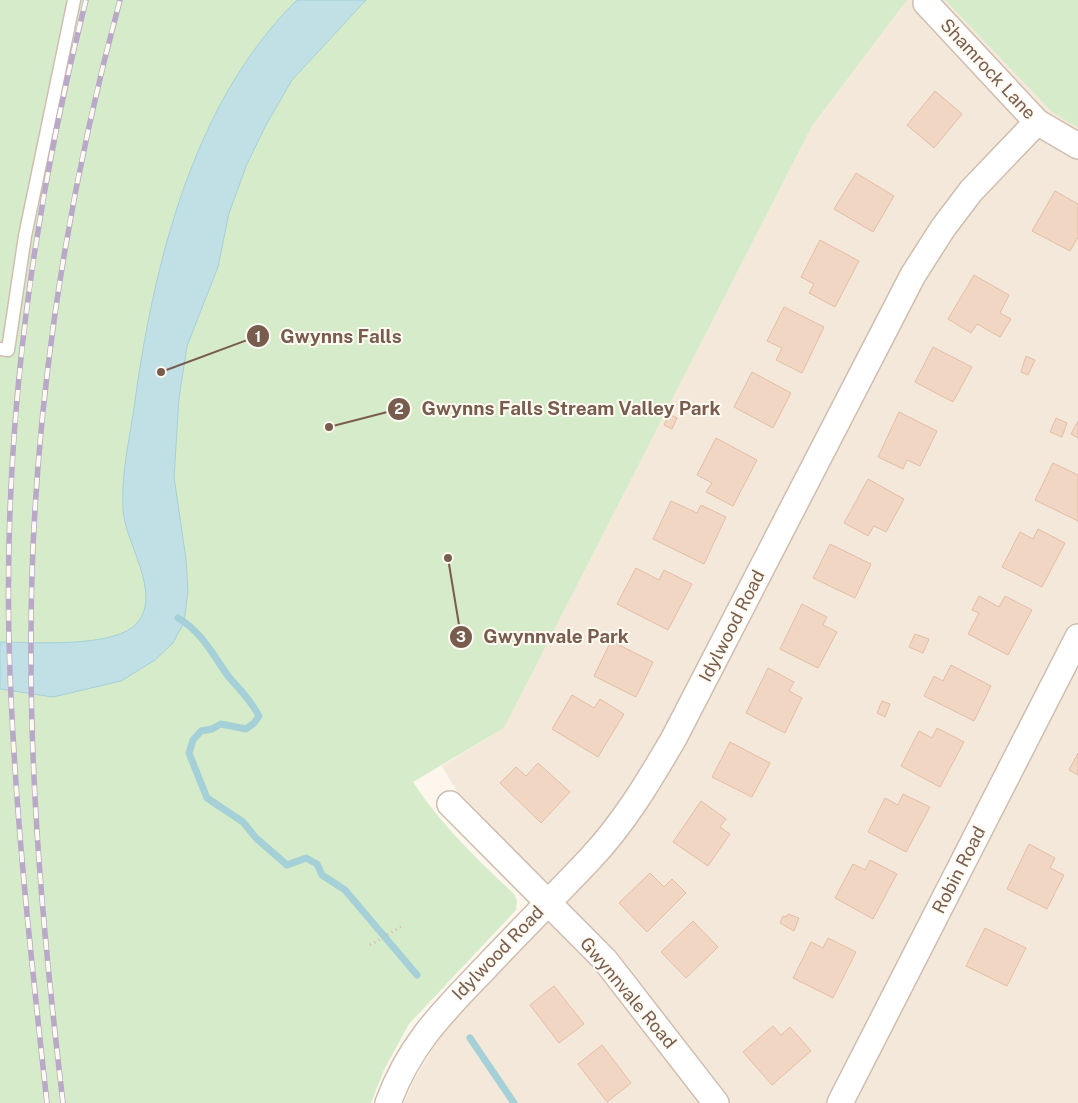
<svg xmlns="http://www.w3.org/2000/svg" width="1078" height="1103" viewBox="0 0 1078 1103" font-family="'Public Sans',sans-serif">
<rect width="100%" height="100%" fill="#fcf6ec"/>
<path fill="#f4e8da" d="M907,0H945L1052,112L1078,128V1103H404L414,1080L438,1040L468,1004L568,901L480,819L459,795L442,766L504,728L812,126Z"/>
<g fill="#d6ebc9">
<path d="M0,0H907L812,126L504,728L413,782C442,826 476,858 514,894L517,901L516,910L409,1024L384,1070L371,1103H0Z"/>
<path d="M945,0H1078V128L1052,112Z"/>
</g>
<path fill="#c0e0e6" stroke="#a6d0d8" d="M297,0H366L292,80L266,125L247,164L229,213L218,267L187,346L179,398L174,477L186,559L188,591L184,622L173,643L155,660L121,681L53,697L0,689V642C32,642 117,649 138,622C162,592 124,541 123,509C121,475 129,442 134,408C153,267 192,103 297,0Z"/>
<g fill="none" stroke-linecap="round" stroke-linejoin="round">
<g stroke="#a6d0d8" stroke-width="7">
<path d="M178,618C202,632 213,655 228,676C239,689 251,700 259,716L254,723L246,729L221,724L212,729L201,731L193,740L189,753L207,798L243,822L256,838L287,865L306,858L317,864L322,875L345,890L417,975"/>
<path d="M470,1038L514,1103"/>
</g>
</g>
<g fill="#f1d6c4" stroke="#e4bda4">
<path d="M935,91L962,114L934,148L907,125Z"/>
<path d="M856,173L894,196L873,232L834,209Z"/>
<path d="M1055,191L1078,204V237L1070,251L1032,231Z"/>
<path d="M820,240L859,261L835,307L809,293L814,284L801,277Z"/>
<path d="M974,275L1009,295L1000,313L1011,319L1000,337L977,324L971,333L948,319Z"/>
<path d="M784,307L824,327L802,373L776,360L782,348L767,341Z"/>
<path d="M933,347L972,367L953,402L915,382Z"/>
<path d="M1026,356L1035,360L1028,375L1021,372Z"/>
<path d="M752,372L791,393L773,428L734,407Z"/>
<path d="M899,412L937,431L920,466L907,460L903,469L878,457Z"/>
<path d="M669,414L677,418L672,429L664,425Z"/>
<path d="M1056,418L1067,423L1062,437L1050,432Z"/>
<path d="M1078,421V438L1071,434Z"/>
<path d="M716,438L757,460L733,506L706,492L712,483L697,475Z"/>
<path d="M1053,463L1078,475V521L1035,500Z"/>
<path d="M868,479L904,499L886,532L874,526L868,536L844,523Z"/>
<path d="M671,501L697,513L701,505L726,517L704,564L653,539Z"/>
<path d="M1038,529L1065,543L1042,587L1002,567L1020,532L1033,539Z"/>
<path d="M830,544L871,564L855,598L813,578Z"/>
<path d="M636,568L659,580L664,570L692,584L668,630L617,604Z"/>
<path d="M979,596L999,607L1005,596L1032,610L1008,655L968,634L979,613L972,610Z"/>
<path d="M802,604L827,617L823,625L837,632L818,668L780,649Z"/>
<path d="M915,634L929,639L923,653L909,647Z"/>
<path d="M611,641L653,662L636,697L594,676Z"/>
<path d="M951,665L991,686L974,721L924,696L934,676L943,681Z"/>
<path d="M768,668L794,682L789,691L802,698L785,733L746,713Z"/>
<path d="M572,695L594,708L600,699L624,714L598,757L552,729Z"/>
<path d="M882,701L890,704L885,717L877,713Z"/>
<path d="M937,728L964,742L940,787L901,766L919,731L932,738Z"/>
<path d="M730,742L770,763L752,797L712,777Z"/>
<path d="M1078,753V775L1069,770Z"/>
<path d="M538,763L570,792L541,823L500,783L516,767L526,776Z"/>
<path d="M903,794L930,807L906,852L868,832L885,798L898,805Z"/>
<path d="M701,801L726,819L720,827L730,834L708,866L673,842Z"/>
<path d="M1029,844L1055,858L1050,868L1064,875L1047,909L1007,889Z"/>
<path d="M870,860L897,874L873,919L835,898L853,864L865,870Z"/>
<path d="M650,873L664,887L672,879L686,893L647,932L619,903Z"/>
<path d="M788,914L799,918L794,931L780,923L783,916L786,917Z"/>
<path d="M693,921L718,947L686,978L661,952Z"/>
<path d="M985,928L1026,948L1007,986L966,966Z"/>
<path d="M828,938L856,952L833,998L793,978L811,942L823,948Z"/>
<path d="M554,986L584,1024L559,1043L530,1005Z"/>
<path d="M773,1026L781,1035L790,1027L811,1051L772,1085L743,1052Z"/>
<path d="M602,1045L631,1083L607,1102L578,1064Z"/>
</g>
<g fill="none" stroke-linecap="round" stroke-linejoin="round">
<g stroke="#cfbeb0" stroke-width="15">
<path id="service" d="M0,349L8,350L25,236L74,0"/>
</g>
<g stroke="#cfbeb0" stroke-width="28">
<g id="minor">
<path d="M926,3L1037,122L1078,146"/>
<path d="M450,804L605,960L716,1103"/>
<path d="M388,1103C410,1043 444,1011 487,966C521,930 556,895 590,859C624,823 649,781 674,738L913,275L943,228L971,191L1037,122"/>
<path d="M840,1103L1078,637"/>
</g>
</g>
<path stroke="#d7baa6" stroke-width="3" stroke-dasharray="1 4" stroke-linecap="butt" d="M370,945L404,925"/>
<use href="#service" stroke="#fff" stroke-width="12"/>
<use href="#minor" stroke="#fff" stroke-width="25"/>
<g stroke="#b9a8c8" stroke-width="5.5">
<g id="rail">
<path d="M47,1103C30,949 13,796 9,641C4,426 33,208 86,0"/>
<path d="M63,1103C45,950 30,795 31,640C31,426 64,207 120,0"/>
</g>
</g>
<use href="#rail" stroke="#fffaf2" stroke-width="4" stroke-dasharray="11" stroke-linecap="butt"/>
</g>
<g text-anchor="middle" stroke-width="4" stroke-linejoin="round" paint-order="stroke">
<g font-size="18" fill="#785d4e" stroke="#fffaf2">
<text transform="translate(988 69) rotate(47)" y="6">Shamrock Lane</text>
<text transform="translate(732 626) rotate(-63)" y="6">Idylwood Road</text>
<text transform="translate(959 870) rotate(-63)" y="6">Robin Road</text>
<text transform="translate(498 953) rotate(-46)" y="6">Idylwood Road</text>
<text transform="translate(628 993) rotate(50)" y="6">Gwynnvale Road</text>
</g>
</g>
<path fill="none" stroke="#785d4e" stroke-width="2" d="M161 372L258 336M329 427L399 409M448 558L461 637"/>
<g fill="#785d4e" stroke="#fffaf2" stroke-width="2">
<circle cx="161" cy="372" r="5"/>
<circle cx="329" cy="427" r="5"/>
<circle cx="448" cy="558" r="5"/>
<circle cx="258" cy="336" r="12"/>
<circle cx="399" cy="409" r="12"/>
<circle cx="461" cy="637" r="12"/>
</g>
<g font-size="15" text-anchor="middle" font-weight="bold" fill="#fff">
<text x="258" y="342">1</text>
<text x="399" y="414">2</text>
<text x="461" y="642">3</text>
</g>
<g font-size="19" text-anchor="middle" font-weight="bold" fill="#785d4e" stroke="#fffaf2" stroke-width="4" stroke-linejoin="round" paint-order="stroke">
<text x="341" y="343">Gwynns Falls</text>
<text x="571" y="415">Gwynns Falls Stream Valley Park</text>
<text x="556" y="643">Gwynnvale Park</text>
</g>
</svg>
